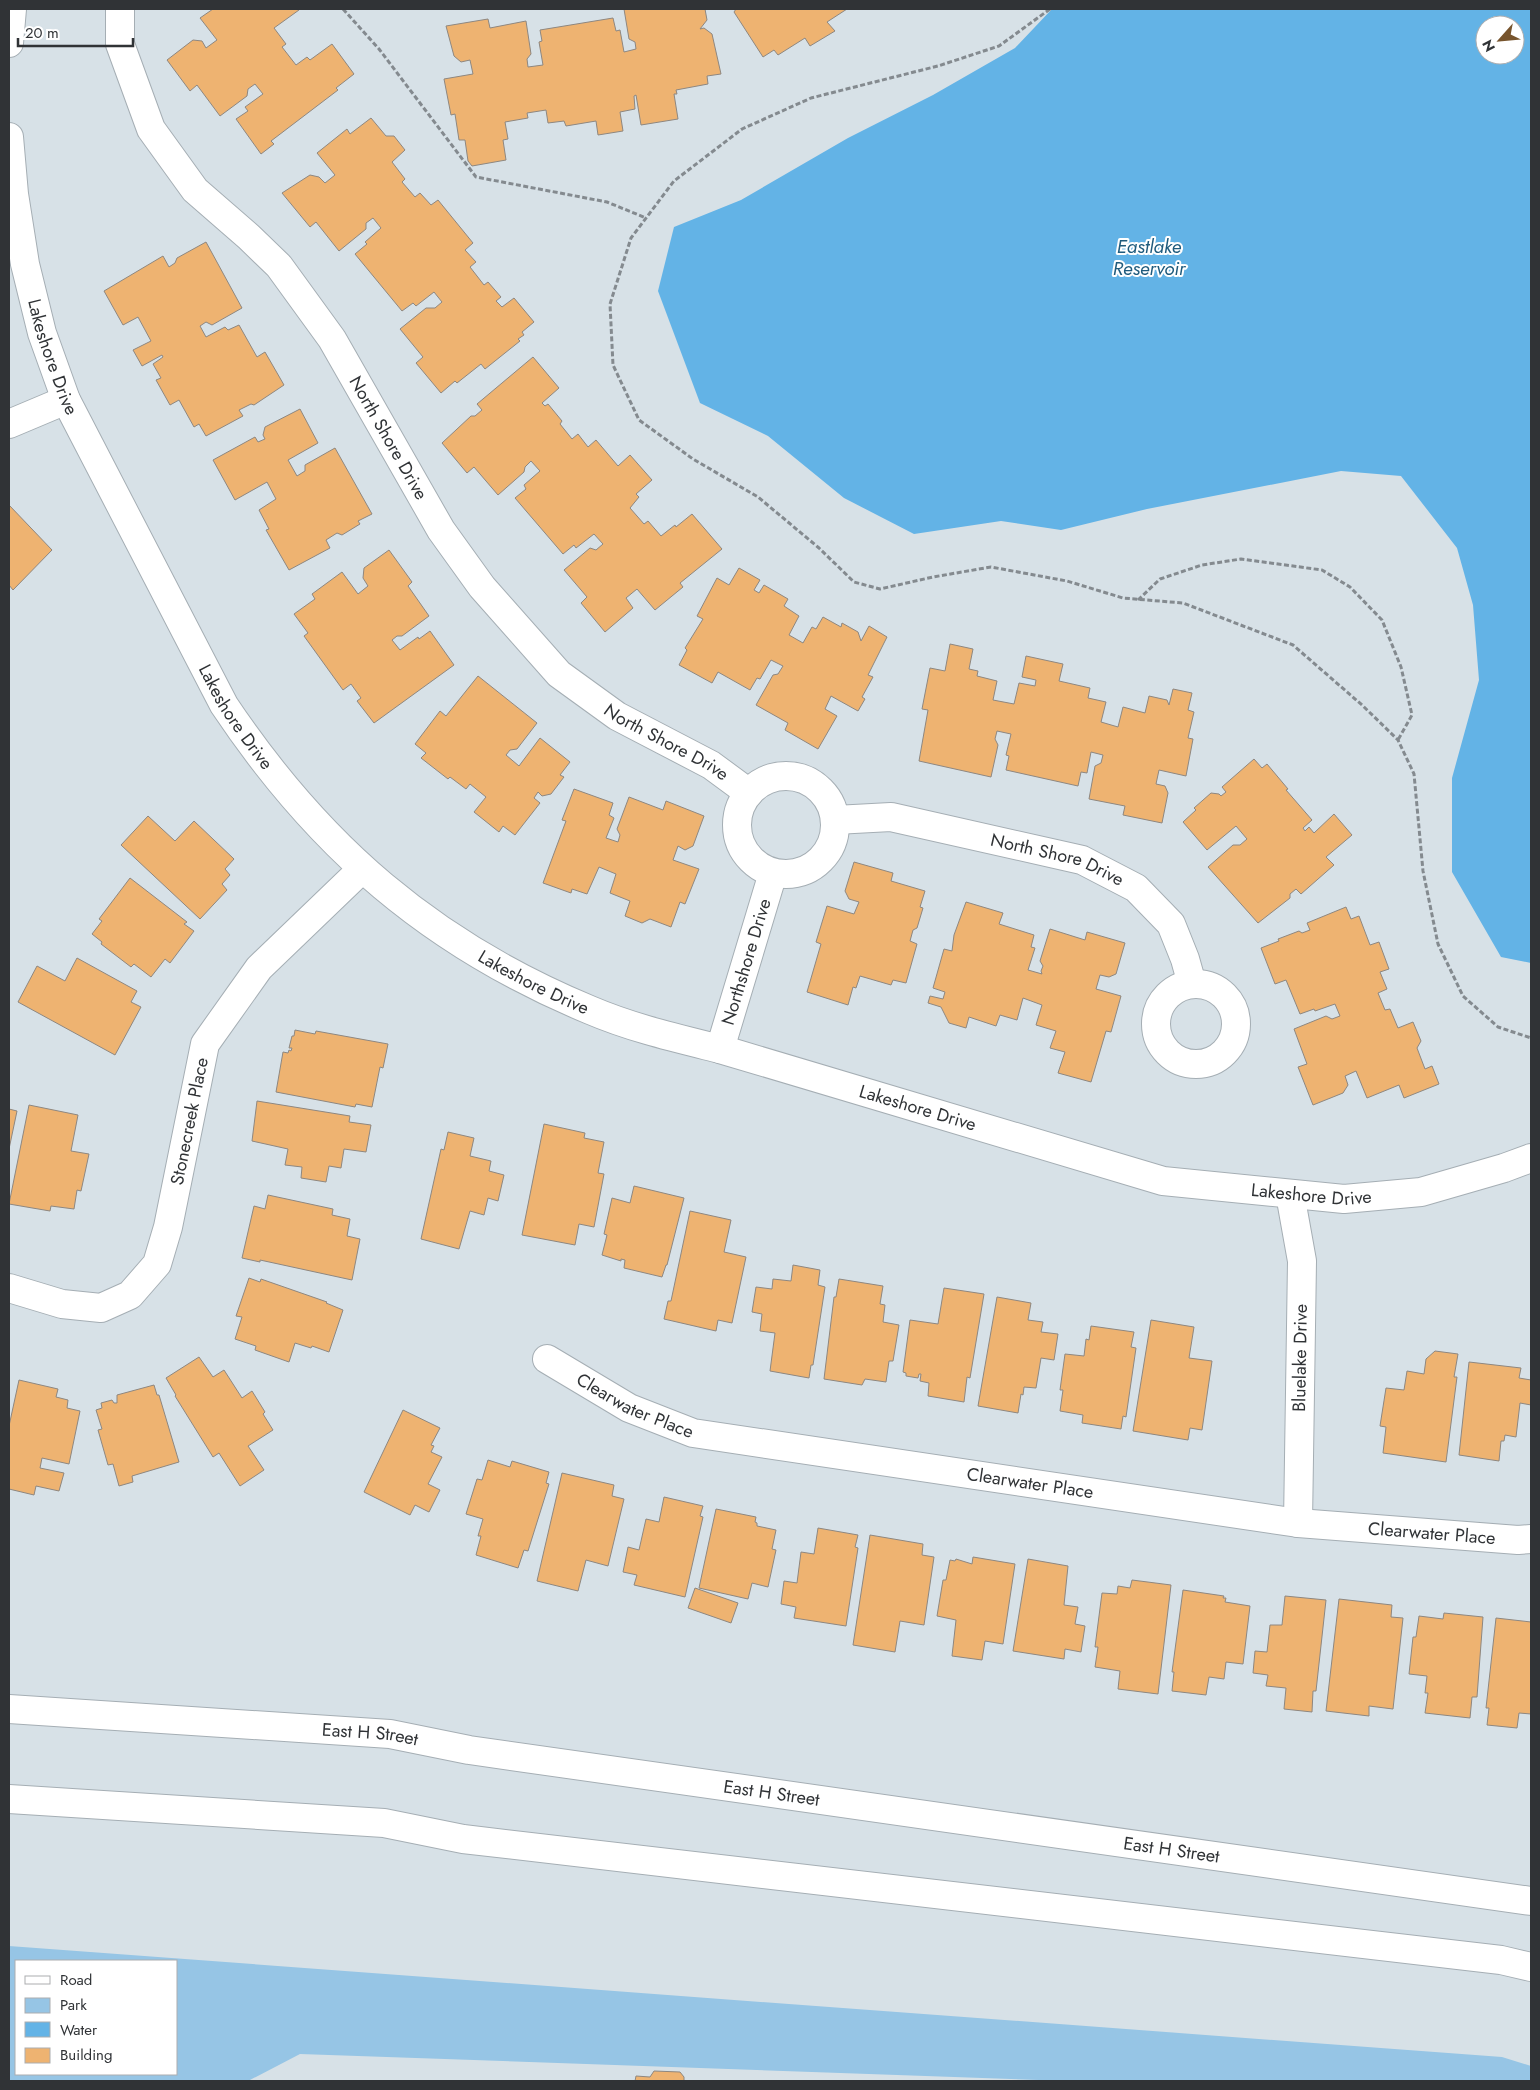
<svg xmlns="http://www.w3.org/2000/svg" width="1540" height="2090" viewBox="0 0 1540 2090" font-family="Jost,sans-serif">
<rect width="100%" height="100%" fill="#d7e1e7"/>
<path fill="#96c5e5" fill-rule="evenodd" d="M9,1946L1502,2057L1531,2066V2081H1069L300,2054L248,2081H9ZM16,1961H176V2074H16Z"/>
<path fill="#63b3e6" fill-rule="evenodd" d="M1052,9H1531V963L1501,957L1452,872V778L1479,680L1473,605L1457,548L1401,476L1341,471L1147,509L1061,530L1001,521L914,534L844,498L768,436L700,403L658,291L674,227L741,200L848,138L933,95L1015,48ZM1485,25H1515V55H1485Z"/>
<g fill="#eeb371" stroke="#8e8780">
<path d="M213,9H298L299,10L274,28L286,44L282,47L296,65L307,57L310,60L332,44L354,74L336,88L338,90L271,141L274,144L261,154L236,119L248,111L245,107L263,94L255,84L248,89L247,96L220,116L197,85L190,91L167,60L193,40L202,41L206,48L217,40L200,18Z"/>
<path d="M624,9H705L707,20L700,29L704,28L712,34L721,74L707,76L708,84L676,90L677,94H674L678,119L641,125L636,95L634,96L635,109L620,112L623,131L598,135L596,121L566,126L564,121L548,123L546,110L527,113L528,118L505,122L508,139L503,140L506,160L472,166L468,161L465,140H459L455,114L451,115L444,79L473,74L470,60L461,62L454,56L446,26L488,19L490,28L526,21L531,54L527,59L528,67L543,65L539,42L542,41L540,30L613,18L616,31L620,30L624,52L636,49L635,42L629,39Z"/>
<path d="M736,9H847L827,22L835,31L810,46L805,38L778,55L774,50L763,57L734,12Z"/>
<path d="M371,118L386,136H394L405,150L392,162L405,179L402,182L415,197L420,193L431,205L438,200L473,243L465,250L476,262L470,267L484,285L488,282L501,297L496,301L502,307L514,298L534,322L522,332L524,335L518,339L520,341L485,369L481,364L457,383L455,381L441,393L416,363L423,357L400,329L426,308H435L442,302L434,292L416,306L413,303L402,311L355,254L367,244L365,242L381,228L373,218L366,223V229L339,251L316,222L310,227L282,193L310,175L319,177L325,183L335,175L317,153L347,129L350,134Z"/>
<path d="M206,242L242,308L212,325L206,322L200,326L206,337L225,327L228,330L239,325L257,357L265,352L284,385L254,405L251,404L239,410L243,416L206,436L199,424L194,427L179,400L170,405L156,380L161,378L153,364L163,357L162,355L142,366L133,350L151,341L138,317L123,325L104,291L163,256L169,267L175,263L177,258Z"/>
<path d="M533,357L559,388L542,403L545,406L548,404L562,421L560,424L572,439L578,434L588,447L596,440L618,466L630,455L652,480L636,494L639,497L630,508L644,524L648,521L661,536L675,525L676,527L692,514L722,549L680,583L683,587L655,610L637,589L626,598L633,608L605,632L581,603L587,597L564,570L590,548L596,550L603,544L594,534L576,548L574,545L563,554L515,498L526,489L524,485L540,471L531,461L525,467L524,472L498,495L474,467L467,473L442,443L471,416H475L482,410L477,404Z"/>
<path d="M300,409L318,443L288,460L297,476L305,471V465L335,448L372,514L358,521L360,524L342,535L337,533L326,540L330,548L289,570L266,530L269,529L259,510L276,499L267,482L235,500L213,460L255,437L258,442L265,439L263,435L265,427Z"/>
<path d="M9,505L52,550L13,590L9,585Z"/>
<path d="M389,550L412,582L408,586L429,616L402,636H397L392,640L400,650L418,637L419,639L430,631L454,665L374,723L357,701L361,698L351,684L343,690L304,636L308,633L294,614L315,599L312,594L342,572L358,594L368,586L363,578L364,568Z"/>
<path d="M739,568L760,580L754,590L759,593L764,585L788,599L784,606L799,616L789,635L803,643L812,627L816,629L823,617L841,627L842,623L858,632L861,641L869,626L887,637L868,675L873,677L862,697L865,699L858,711L831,696L825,709L837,716L818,749L785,730L788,723L756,705L773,675L778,674L783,666L771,660L760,679L757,678L750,690L718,672L712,683L679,665L687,650L685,648L703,619L697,616L717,578L729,585Z"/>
<path d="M950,644L973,649L969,669L978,671L977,676L997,681L993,700L1014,704L1019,683L1035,686L1036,680L1022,677L1026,656L1063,664L1059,681L1090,688L1088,698L1106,702L1101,722L1118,727L1123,707L1145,713L1149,696L1167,700L1169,705L1173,689L1192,693L1188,710L1194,712L1188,738L1193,739L1186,776L1159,770L1156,784L1165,786L1168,793L1162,823L1123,815L1125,806L1089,799L1095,766L1101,763L1103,755L1091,752L1087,773L1081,772L1078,786L1006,770L1009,756L1006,755L1011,734L997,731L995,739L998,745L991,777L919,761L928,710L922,709L930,668L945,671Z"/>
<path d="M478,676L537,723L517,749L510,750L506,755L519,766L540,738L570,762L560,775L564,777L551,794L542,796L538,792L534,798L540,803L515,835L503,826L499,832L474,812L486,797L470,784L466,789L450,777L448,779L421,758L426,753L415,744L440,711L446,716Z"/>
<path d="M1254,759L1262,768L1267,764L1288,789L1286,790L1312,820L1303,828L1305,831L1309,827L1314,833L1334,814L1352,835L1326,857L1334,865L1301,894L1296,889L1290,894V898L1258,923L1208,867L1233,845H1240L1247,839L1236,826L1207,850L1183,822L1196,810L1194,808L1211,793L1219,794L1221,796L1226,792L1222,787Z"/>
<path d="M574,789L613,803L609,815L614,818L606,838L618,842L620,835L617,829L629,797L663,810L666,801L704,816L693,846L685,850L678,846L673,860L699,869L685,904L680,902L671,927L650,919L642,923L625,916L630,901L610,893L616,874L599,867L587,894L572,889L571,893L543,883L566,821L562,820Z"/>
<path d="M148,816L175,841L194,821L234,859L225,869L230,875L222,884L227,890L200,919L121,845Z"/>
<path d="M854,862L893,873L891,881L925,891L920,907L923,908L917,928L913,930L910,941L917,944L906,983L893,980L891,985L860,976L856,988L853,987L848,1005L807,992L821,944L816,942L827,906L854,914L859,902L849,899L845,891Z"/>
<path d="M130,878L187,922L184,924L194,931L170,963L165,959L151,977L134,964L131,967L101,944L102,942L92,934L102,921L99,919Z"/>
<path d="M966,902L1003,913L999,924L1034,935L1031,947L1035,948L1028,970L1042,974L1041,971L1043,966L1040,961L1050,929L1085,940L1087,932L1125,943L1116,974L1109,977L1100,975L1096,989L1121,996L1111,1032L1106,1031L1091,1082L1058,1073L1065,1052L1050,1048L1056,1031L1036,1025L1042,1005L1023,998L1017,1020L1000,1015L996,1026L969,1017L966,1028L949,1023L941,1007L928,1003L930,996L943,999L945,992L933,988L944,949L952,951L954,935Z"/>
<path d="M1346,907L1351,919L1359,916L1370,945L1379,942L1389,969L1380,972L1387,989L1378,993L1385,1010L1390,1009L1398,1028L1413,1022L1421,1041L1417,1048L1425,1069L1432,1066L1439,1084L1404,1098L1399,1085L1367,1098L1356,1071L1345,1076L1348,1085L1343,1093L1313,1105L1298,1067L1307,1064L1294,1029L1326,1016L1332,1019L1340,1016L1335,1004L1315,1011L1314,1009L1300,1014L1286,980L1275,984L1261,948L1279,941L1278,939L1299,931L1302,933L1310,930L1307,923Z"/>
<path d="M77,958L137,991L131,1002L141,1007L115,1055L18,1002L37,966L65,981Z"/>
<path d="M295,1030L315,1034L316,1031L388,1044L383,1068L380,1067L372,1107L356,1104L355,1107L276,1092L283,1052L288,1053L289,1050L291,1051L292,1048H289L292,1036H294Z"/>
<path d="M257,1101L350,1116L349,1122L371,1125L366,1152L344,1149L341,1168L329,1166L326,1182L301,1178L302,1167L285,1165L288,1149L252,1141Z"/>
<path d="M29,1105L78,1115L71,1151L89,1154L81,1191L77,1190L74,1209L51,1206L50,1211L9,1204Z"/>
<path d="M9,1109L17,1111L9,1149Z"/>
<path d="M544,1124L585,1133L584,1138L604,1142L598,1173L604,1174L594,1227L579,1224L575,1245L522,1235Z"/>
<path d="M448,1132L474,1138L470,1156L491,1161L489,1171L504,1175L498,1201L488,1198L484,1215L470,1211L459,1249L421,1239L441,1149L444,1150Z"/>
<path d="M634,1186L684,1198L667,1265H666L662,1277L624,1268L625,1260L621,1259V1261L602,1255L607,1235L604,1234L612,1198L630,1203Z"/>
<path d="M268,1195L333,1209L332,1215L350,1219L347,1236L360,1239L352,1280L260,1260V1262L242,1258L254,1206L265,1209Z"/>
<path d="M690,1211L731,1220L724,1252L746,1257L732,1323L718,1320L716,1331L664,1319L668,1301H671Z"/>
<path d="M793,1265L820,1270L818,1285L825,1287L813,1365H811L809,1378L770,1371L775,1333L760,1331L762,1314L752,1312L756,1287L772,1289L773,1279L791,1281Z"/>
<path d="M249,1278L260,1282L261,1279L327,1302L326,1303L343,1310L329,1352L312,1346L311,1348L295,1343L289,1362L255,1350L256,1346L235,1339L242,1317L236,1316Z"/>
<path d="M839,1279L883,1286L880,1304L885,1305L883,1322L899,1325L893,1361H889L886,1382L865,1379L862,1385L824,1379L834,1297H836Z"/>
<path d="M944,1288L984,1294L970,1378L967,1377L964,1402L928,1396L929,1383L920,1381L921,1374H919L918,1378L906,1376V1373L903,1372L910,1320L938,1324Z"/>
<path d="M997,1297L1031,1303L1028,1320L1043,1322L1041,1332L1058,1334L1054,1360L1041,1358L1036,1388L1024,1387L1023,1395L1021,1394L1018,1413L978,1406Z"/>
<path d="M1151,1320L1194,1327L1189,1358L1212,1361L1202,1430L1190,1428L1188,1440L1133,1431Z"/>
<path d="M1091,1326L1134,1332L1131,1347L1136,1348L1126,1417L1123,1416L1121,1429L1082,1423L1083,1415L1060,1411L1063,1390H1060L1065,1354L1084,1356L1086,1339L1089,1340Z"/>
<path d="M1435,1351L1458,1354L1454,1377H1457L1446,1462L1383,1453L1386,1427L1380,1426L1386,1388L1404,1390L1407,1371L1424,1374L1426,1359Z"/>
<path d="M199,1357L213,1377L224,1370L242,1398L252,1391L265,1412L263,1414L273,1430L248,1446L264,1470L240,1486L219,1453L213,1457L175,1396L176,1395L166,1378Z"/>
<path d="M1469,1362L1521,1368L1519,1378L1531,1380V1405L1520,1403L1516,1437L1505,1435L1504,1441H1501L1499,1461L1459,1455Z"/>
<path d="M19,1380L58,1389L56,1397L68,1400L67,1408L80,1411L69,1464L42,1458L40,1468L64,1473L59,1491L36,1486L34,1495L9,1489V1426Z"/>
<path d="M154,1385L157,1395H159L179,1462L132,1476L133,1482L119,1486L113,1464L108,1465L98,1430L102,1429L96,1410L102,1408L101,1403L112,1400L114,1403H117V1395Z"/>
<path d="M403,1410L440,1428L431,1445L434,1446L431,1452L442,1457L428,1484L440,1490L429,1512L415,1505L410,1515L364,1492Z"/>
<path d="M488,1460L510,1467L512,1461L549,1472L546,1483L549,1484L528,1551L524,1550L518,1568L476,1555L481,1536H478L483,1519L466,1514L477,1479L482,1480Z"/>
<path d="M562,1473L614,1485L612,1496L624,1499L608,1566L586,1560L578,1591L537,1581Z"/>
<path d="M664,1497L703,1506L700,1516L703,1517L685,1597L634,1585L637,1575L623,1572L628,1547L639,1550L646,1519L659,1522Z"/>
<path d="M716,1509L756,1517L755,1522L757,1523V1526L776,1530L772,1549L776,1550L768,1587L752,1583L748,1599L699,1588Z"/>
<path d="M818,1528L858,1535L855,1547L858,1548L846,1626L794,1618L796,1607L781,1604L784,1581L797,1583L801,1552L814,1554Z"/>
<path d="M870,1535L923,1544L922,1555L934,1557L924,1625L900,1621L895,1652L853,1645Z"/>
<path d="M973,1557L1015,1564L1003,1644L985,1641L982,1660L952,1656L956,1620L937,1616L943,1580H946L950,1560L955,1561L956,1559L972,1564Z"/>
<path d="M1028,1559L1068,1566L1064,1605L1078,1607L1075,1624L1085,1626L1081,1652L1065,1649L1064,1659L1013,1651Z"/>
<path d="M1132,1580L1171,1585L1158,1694L1118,1689L1120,1671L1095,1667L1098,1647H1095L1102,1593L1117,1594L1118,1586L1130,1588Z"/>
<path d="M695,1588L738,1603L731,1623L688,1608Z"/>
<path d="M1183,1590L1224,1596L1223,1598H1226L1225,1602L1250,1606L1243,1664L1226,1662L1224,1679L1209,1677L1206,1695L1172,1691L1174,1672H1172Z"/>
<path d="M1285,1596L1326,1600L1316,1691H1313L1312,1712L1284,1709L1286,1688L1266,1686L1268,1675L1253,1673L1255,1651L1267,1652L1270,1625H1282Z"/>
<path d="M1339,1599L1392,1605L1391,1617L1403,1618L1393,1709L1369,1706V1716L1326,1711Z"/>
<path d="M1444,1613L1483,1617L1477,1697H1472L1470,1718L1425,1713L1428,1693H1425L1427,1676L1409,1674L1413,1637H1416L1419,1616L1443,1619Z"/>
<path d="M1496,1618L1531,1622V1714L1519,1713L1517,1728L1487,1725L1489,1708H1486Z"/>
<path d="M654,2071L680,2072L684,2077V2081H635L636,2076L650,2077Z"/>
</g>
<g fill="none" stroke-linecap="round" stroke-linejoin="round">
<g stroke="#a5aeb4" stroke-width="30">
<g id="minor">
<path id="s1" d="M120,9V44L151,129L195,190L249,237L279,266L332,339L441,530L482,587L559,674L617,716L711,765L749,793"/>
<path d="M9,424L66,400"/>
<circle cx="786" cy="825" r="49"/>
<path id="s2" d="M835,820L891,817L1082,860L1136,888L1171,924L1185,959L1192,984"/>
<circle cx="1196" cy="1024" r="40"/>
<path id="s3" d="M720,1049L773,873"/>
<path d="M1290,1194L1302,1261L1298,1523"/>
<path id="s4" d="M9,1288L62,1304L101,1308L130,1295L157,1264L168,1227L205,1044L259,968L362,869"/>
<path id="s5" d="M547,1359L629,1408L693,1433L1298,1523L1518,1540L1531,1539"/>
</g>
</g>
<g stroke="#a5aeb4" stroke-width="30">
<g id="tertiary">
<path d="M9,43L12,9"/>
<path id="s6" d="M9,137L14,194L25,264L42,333L66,400L224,705C319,847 431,944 590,1010C632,1028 676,1038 720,1049L1163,1181L1344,1199L1421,1192L1504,1168L1531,1158"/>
</g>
</g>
<g stroke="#a5aeb4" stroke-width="30">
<g id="primary">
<path id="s7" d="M9,1709L390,1734L469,1750L1531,1901"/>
<path d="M9,1799L384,1823L463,1839L1501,1960L1531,1967"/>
</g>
</g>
<g stroke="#848a8f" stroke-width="3" stroke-dasharray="5 2.5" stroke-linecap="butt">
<path d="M343,9L379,49L476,177L607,202L646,218"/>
<path d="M1050,9L999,46L938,66L811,98L742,129L674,181L631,238L610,304L613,365L639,420L693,459L758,497L819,548L854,582L880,589L933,577L991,567L1067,581L1123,598L1183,603L1293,645L1362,705L1398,740L1414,774L1423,871L1438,944L1463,996L1498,1027L1531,1038"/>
<path d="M1138,600L1160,579L1202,565L1241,559L1322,570L1350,587L1382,620L1401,667L1412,715L1398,740"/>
</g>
<use href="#minor" stroke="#fff" stroke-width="28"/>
<use href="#tertiary" stroke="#fff" stroke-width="28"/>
<use href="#primary" stroke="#fff" stroke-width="28"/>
</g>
<g text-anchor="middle" stroke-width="4" stroke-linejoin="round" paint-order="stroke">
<g font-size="18" fill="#303336" stroke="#fff">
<text dy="6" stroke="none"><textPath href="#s6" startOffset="225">Lakeshore Drive</textPath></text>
<text dy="6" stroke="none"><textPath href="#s1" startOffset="518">North Shore Drive</textPath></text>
<text dy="6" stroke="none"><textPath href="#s6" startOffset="630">Lakeshore Drive</textPath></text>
<text dy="6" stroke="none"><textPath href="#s1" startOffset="938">North Shore Drive</textPath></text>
<text dy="6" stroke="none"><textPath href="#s2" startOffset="228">North Shore Drive</textPath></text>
<text dy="6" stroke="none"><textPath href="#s3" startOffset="91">Northshore Drive</textPath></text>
<text dy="6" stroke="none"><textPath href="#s6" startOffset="1035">Lakeshore Drive</textPath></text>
<text dy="6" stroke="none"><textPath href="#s6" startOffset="1440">Lakeshore Drive</textPath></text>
<text dy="6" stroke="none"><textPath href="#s4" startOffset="314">Stonecreek Place</textPath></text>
<text dy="6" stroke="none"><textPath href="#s6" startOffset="1845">Lakeshore Drive</textPath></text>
<text transform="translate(1300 1358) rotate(-89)" y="6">Bluelake Drive</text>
<text dy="6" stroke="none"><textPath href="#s5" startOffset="100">Clearwater Place</textPath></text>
<text dy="6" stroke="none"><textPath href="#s5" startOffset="505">Clearwater Place</textPath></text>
<text dy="6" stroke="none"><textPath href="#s5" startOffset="910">Clearwater Place</textPath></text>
<text dy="6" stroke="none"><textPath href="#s7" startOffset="362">East H Street</textPath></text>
<text dy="6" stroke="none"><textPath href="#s7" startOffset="768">East H Street</textPath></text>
<text dy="6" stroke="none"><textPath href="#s7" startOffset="1172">East H Street</textPath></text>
</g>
<g font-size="19" font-style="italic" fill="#1f5b7d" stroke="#fff">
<text x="1149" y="253">Eastlake<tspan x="1149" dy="22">Reservoir</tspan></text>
</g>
</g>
<rect width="1540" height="2090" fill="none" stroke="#303336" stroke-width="20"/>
<rect x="15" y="1960" width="162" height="115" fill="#ffffff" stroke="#acadaf"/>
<rect x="25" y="1976" width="25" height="8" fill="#ffffff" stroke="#acadaf"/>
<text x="60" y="1985" font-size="15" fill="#303336">Road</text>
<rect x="25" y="1998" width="25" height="15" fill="#96c5e5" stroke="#acadaf"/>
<text x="60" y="2010" font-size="15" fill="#303336">Park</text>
<rect x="25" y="2022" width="25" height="15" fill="#63b3e6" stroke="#acadaf"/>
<text x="60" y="2035" font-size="15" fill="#303336">Water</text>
<rect x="25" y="2048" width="25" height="15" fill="#eeb371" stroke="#acadaf"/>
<text x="60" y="2060" font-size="15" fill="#303336">Building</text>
<g transform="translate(1500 40) rotate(243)"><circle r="24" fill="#ffffff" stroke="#acadaf"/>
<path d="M0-4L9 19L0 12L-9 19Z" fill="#77542d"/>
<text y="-8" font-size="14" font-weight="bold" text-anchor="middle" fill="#303336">N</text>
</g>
<path d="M18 38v8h115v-8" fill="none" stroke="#303336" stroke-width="2.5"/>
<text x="25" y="38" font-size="15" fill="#303336" stroke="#ffffff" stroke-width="4" paint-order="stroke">20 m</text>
</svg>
